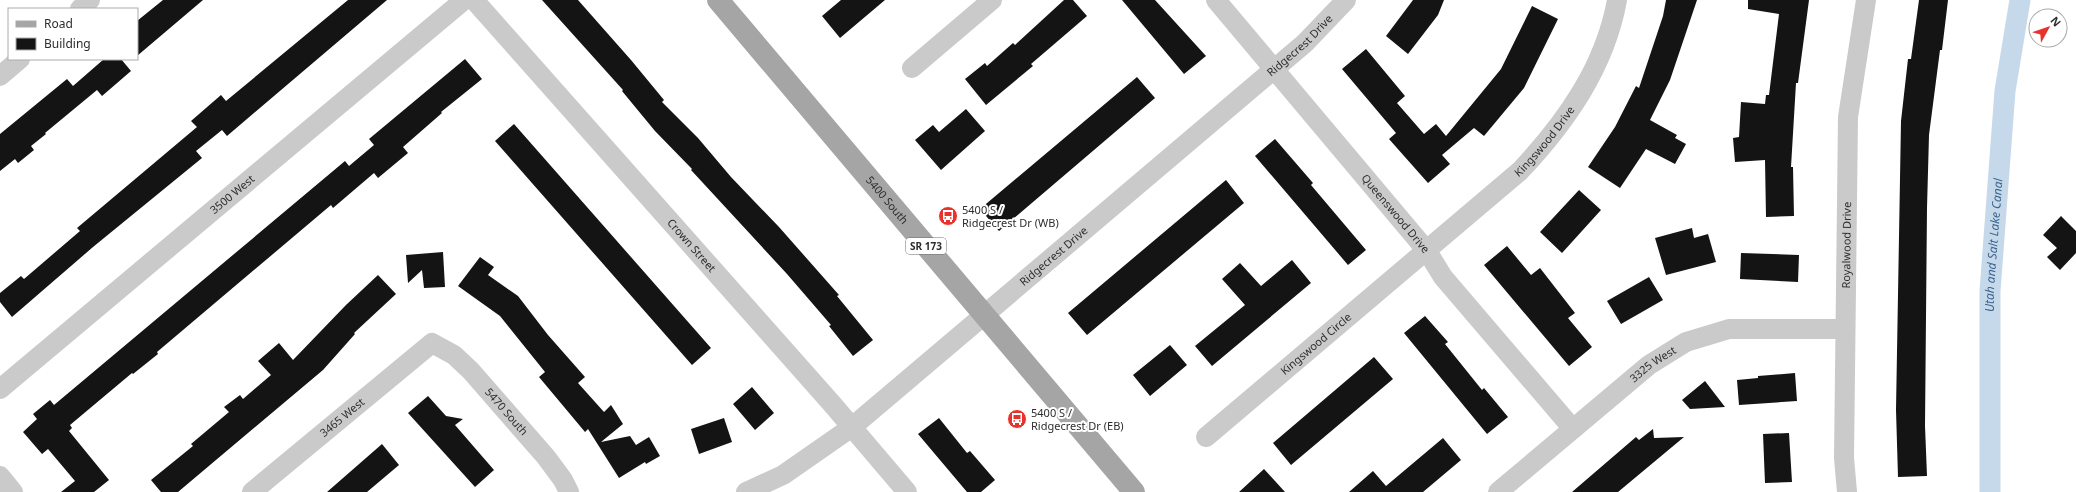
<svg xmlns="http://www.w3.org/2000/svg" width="2076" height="492" font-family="'Noto Sans',sans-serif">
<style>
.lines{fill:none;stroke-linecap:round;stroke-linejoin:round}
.canal{stroke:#c6d9eb;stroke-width:21}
.building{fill:#141414}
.street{stroke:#cacaca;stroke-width:20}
.primary{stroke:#a5a5a5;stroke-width:22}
.labels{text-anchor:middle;stroke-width:4;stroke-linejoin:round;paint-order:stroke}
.shield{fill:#fff;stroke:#6c6c6c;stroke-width:1}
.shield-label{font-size:10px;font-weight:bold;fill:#2d2d2d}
.street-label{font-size:11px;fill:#2d2d2d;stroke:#fff}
.poi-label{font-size:11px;fill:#2d2d2d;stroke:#fff;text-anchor:start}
.water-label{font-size:12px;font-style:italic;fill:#3b6590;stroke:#fff}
</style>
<rect width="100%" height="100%" fill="#fff"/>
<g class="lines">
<path class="canal" id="s1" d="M 1990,492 L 1990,291 L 2005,91 L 2020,0"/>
</g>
<path class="building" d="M 163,0 L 203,0 L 137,56 L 137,21 Z
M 348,0 L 387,0 L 227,136 L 222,130 L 196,151 L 202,158 L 93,247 L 12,317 L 0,302 L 0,293 L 21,276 L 24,279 L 80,231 L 77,228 L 197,127 L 191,121 L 221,95 L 226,101 Z
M 542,0 L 578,0 L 631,60 L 664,100 L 662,102 L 698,138 L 731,177 L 779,227 L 839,295 L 837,296 L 873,340 L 853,356 L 829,326 L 831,325 L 787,274 L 691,170 L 692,169 L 655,131 L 622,91 L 623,90 Z
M 841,0 L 885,0 L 840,38 L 822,16 Z
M 1064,0 L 1073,0 L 1087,16 L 1031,64 L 1033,66 L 986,105 L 965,79 L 985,63 L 987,66 L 1013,43 L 1015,45 Z
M 1122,0 L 1155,0 L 1206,56 L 1184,74 Z
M 1413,0 L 1444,0 L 1438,15 L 1408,54 L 1386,36 Z
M 1666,0 L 1697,0 L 1670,80 L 1650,120 L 1677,135 L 1675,138 L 1686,144 L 1675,164 L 1646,149 L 1620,188 L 1588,167 L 1615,127 L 1636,86 L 1639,88 L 1663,16 Z
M 1748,0 L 1809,0 L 1798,83 L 1796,83 L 1791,167 L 1793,167 L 1794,216 L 1766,217 L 1765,160 L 1735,162 L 1733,138 L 1739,137 L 1741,102 L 1765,104 L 1766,95 L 1769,95 L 1779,14 L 1748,9 Z
M 1919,0 L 1948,0 L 1942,50 L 1940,50 L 1929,135 L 1927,208 L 1925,426 L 1927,476 L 1898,477 L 1896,410 L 1901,121 L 1908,59 L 1911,59 Z
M 1532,6 L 1558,19 L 1524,88 L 1484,136 L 1474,128 L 1442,155 L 1450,164 L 1428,183 L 1389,139 L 1396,133 L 1342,69 L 1366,49 L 1405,96 L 1397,103 L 1424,134 L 1436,124 L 1446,136 L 1501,69 Z
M 104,59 L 121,59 L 131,71 L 102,96 L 97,90 L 45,133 L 46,134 L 31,146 L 34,150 L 18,163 L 15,159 L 0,171 L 0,134 L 67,79 L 73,86 Z
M 465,59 L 482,79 L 441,112 L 442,113 L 403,147 L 408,153 L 378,178 L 374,173 L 333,208 L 331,205 L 157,352 L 158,354 L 133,374 L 132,373 L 70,425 L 72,428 L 69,431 L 109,480 L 94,492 L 61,492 L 75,481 L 48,449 L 42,454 L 23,432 L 37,419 L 33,414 L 50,400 L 54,405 L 345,161 L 349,166 L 374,145 L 369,139 Z
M 1137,77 L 1155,98 L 999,231 L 980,209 Z
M 966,109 L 985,131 L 941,170 L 915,140 L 933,125 L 939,132 Z
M 514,124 L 711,348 L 692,365 L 495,141 Z
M 1275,139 L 1313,183 L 1311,185 L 1366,250 L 1348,265 L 1255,156 Z
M 1226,180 L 1244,203 L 1087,335 L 1068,313 Z
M 1579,190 L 1601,210 L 1562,253 L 1540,232 Z
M 2061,216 L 2076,231 L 2076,253 L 2060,270 L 2047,257 L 2057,248 L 2043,235 Z
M 1692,228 L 1694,238 L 1708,234 L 1716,262 L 1666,275 L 1655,238 Z
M 1507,246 L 1531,275 L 1540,268 L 1575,313 L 1568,318 L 1592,347 L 1569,366 L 1484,265 Z
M 443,252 L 445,287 L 424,288 L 422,270 L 408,283 L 406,255 Z
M 1741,253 L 1799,255 L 1798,282 L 1740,279 Z
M 480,257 L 494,267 L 488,275 L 518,296 L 548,335 L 585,377 L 578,383 L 604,412 L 611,405 L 623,424 L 601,442 L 630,436 L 636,445 L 649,437 L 660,456 L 646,464 L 645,462 L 619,478 L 588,429 L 585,432 L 539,377 L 545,372 L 500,316 L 458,286 Z
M 1292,260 L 1311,283 L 1212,366 L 1195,346 L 1245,305 L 1222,279 L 1240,263 L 1261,286 Z
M 378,275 L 396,294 L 354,333 L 355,334 L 323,370 L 178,492 L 161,492 L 151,480 L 193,446 L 191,444 L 229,412 L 224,407 L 240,395 L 243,399 L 271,375 L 258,361 L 279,343 L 293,360 L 346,305 Z
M 1649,277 L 1663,300 L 1621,324 L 1607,301 Z
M 1425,316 L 1448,342 L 1445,344 L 1482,390 L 1484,388 L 1508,417 L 1487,434 L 1404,333 Z
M 1170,345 L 1187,365 L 1150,396 L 1133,375 Z
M 1374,357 L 1393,379 L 1291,465 L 1273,443 Z
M 1795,373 L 1797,401 L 1739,405 L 1737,380 L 1758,378 L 1758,376 Z
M 1705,381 L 1725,407 L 1690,409 L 1682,400 Z
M 752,387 L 774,413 L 755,430 L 733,404 Z
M 428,396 L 446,416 L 463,419 L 455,425 L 494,470 L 475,487 L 408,413 Z
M 724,418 L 732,442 L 699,454 L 691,429 Z
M 939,418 L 967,453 L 970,451 L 995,480 L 981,492 L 967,492 L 918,434 Z
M 1653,429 L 1654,438 L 1684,437 L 1618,492 L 1572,492 L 1636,437 L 1639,440 Z
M 1789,433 L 1792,482 L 1765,483 L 1763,434 Z
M 1443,438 L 1461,460 L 1423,492 L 1349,492 L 1373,471 L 1386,486 Z
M 382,444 L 399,465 L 367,492 L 327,492 Z
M 1264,469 L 1285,492 L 1239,492 Z"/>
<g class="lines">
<g class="street">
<path id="s2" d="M 474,0 L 833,405 L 907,492"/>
<path id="s3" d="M 1216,0 L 1427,251 L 1443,277 L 1573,429"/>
<path d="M 80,9 L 90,0"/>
<path d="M 912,68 L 992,0"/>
<path d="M 0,76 L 20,59"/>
<path id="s4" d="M 0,389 L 464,0"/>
<path id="s5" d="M 1206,437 L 1520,171 C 1566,122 1605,67 1617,0"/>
<path d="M 0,476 L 13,492"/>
<path id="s6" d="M 252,492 L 432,343 L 454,355 L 471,371 L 546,457 L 563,480 L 569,492"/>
<path id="s7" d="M 746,492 L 783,475 L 852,427 L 1305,43 L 1346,0"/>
<path id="s8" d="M 1498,492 L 1649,365 L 1686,342 L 1729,329 L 1845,329"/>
<path id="s9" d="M 1847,492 L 1844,458 L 1848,117 L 1866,0"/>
</g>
<path class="primary" id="s10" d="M 718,0 L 1134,492"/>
</g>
<defs>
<symbol id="bus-disc" viewBox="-11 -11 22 22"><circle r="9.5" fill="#e6342d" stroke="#fff"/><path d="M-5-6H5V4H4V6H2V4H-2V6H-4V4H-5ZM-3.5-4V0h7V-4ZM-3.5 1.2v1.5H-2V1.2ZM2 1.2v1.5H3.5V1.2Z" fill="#fff"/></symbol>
</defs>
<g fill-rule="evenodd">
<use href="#bus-disc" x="937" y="205" width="22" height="22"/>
<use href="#bus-disc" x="1006" y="408" width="22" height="22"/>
</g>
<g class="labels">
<rect class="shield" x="906" y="238" width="40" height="16" rx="3"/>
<g class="shield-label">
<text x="926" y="250">SR 173</text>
</g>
<g class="street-label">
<text dy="4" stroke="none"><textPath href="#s7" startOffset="713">Ridgecrest Drive</textPath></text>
<text dy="4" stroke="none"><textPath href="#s5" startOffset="450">Kingswood Drive</textPath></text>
<text dy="4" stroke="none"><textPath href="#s4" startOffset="303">3500 West</textPath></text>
<text dy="4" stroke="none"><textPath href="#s10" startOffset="262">5400 South</textPath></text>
<text dy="4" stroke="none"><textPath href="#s3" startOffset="279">Queenswood Drive</textPath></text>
<text dy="4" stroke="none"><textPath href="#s2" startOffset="328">Crown Street</textPath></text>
<text dy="4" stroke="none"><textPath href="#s9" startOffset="247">Royalwood Drive</textPath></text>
<text dy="4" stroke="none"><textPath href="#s7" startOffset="389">Ridgecrest Drive</textPath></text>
<text dy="4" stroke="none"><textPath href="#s5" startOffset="144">Kingswood Circle</textPath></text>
<text dy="4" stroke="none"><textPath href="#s8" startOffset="201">3325 West</textPath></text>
<text dy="4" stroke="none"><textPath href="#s6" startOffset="336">5470 South</textPath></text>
<text dy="4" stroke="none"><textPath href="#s6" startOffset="117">3465 West</textPath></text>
</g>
<g class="poi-label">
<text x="962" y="214">5400 S /<tspan x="962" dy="13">Ridgecrest Dr (WB)</tspan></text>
<text x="1031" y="417">5400 S /<tspan x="1031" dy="13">Ridgecrest Dr (EB)</tspan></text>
</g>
<g class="water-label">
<text dy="4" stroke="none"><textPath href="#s1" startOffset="247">Utah and Salt Lake Canal</textPath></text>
</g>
</g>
<rect x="8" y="8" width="130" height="52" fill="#ffffff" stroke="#ababab"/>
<rect x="16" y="21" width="20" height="6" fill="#a5a5a5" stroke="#ababab"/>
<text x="44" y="28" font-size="12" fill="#2d2d2d">Road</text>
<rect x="16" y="38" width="20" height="12" fill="#141414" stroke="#ababab"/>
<text x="44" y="48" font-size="12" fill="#2d2d2d">Building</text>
<g transform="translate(2048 28) rotate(50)"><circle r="19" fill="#ffffff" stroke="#ababab"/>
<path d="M0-3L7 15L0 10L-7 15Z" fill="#e6342d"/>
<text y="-6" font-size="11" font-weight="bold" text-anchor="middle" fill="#2d2d2d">N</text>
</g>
</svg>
